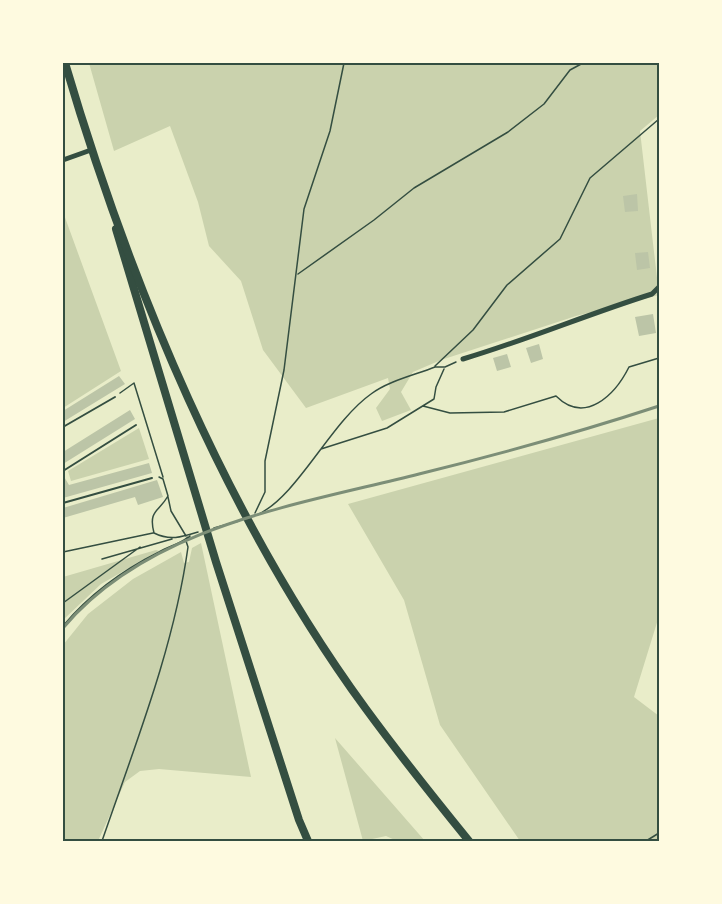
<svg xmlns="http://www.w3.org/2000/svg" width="722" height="904" font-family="'Libre Baskerville',serif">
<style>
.green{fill:#cad2ad}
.building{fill:#bcc5a7}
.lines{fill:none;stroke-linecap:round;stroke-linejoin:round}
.path{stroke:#344e41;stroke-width:1.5}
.service{stroke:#344e41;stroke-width:2}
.minor{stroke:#344e41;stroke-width:5}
.primary{stroke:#344e41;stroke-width:8}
.trunk{stroke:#344e41;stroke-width:8}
.rail{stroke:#7c8e77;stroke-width:3}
.neatline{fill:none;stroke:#344e41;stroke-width:2}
</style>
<rect width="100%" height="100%" fill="#e9edc9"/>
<path class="green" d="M 89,63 L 659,63 L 659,115 L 640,131 L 659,295 L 576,316 L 441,360 L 413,372 L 401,392 L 411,410 L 382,421 L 376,408 L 390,389 L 388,378 L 306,408 L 263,350 L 241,281 L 209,246 L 198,202 L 170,126 L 114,151 Z
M 63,212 L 121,371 L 63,408 Z
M 659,418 L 659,616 L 634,697 L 659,716 L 659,841 L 520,841 L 440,725 L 404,600 L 348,504 Z
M 139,428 L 149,459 L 71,481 L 68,471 Z
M 201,543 L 251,777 L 159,769 L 140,771 L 125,782 L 98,841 L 63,841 L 63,645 L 88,614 L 133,579 L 181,552 L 184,563 L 189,562 L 192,548 Z
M 156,550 L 159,551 L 101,584 L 63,620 L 63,577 Z
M 335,738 L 425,841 L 397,841 L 386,836 L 363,841 Z"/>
<path class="building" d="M 637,194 L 638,211 L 625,212 L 623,196 Z
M 648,252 L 650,268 L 637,270 L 635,253 Z
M 653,314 L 656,333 L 639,336 L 635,317 Z
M 539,344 L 543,359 L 531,363 L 526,348 Z
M 507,354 L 511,367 L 497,371 L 493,358 Z
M 119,376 L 125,384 L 63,422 L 63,411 Z
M 130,410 L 135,419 L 63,464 L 63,452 Z
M 149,463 L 152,473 L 63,498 L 63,475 L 69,485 Z
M 157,480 L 163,497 L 138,505 L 135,497 L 63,518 L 63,508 Z"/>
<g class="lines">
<path class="path" d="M 298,274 L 374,220 L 414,188 L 508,132 L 544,104 L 570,70 L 583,63
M 435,366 L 473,330 L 507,285 L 560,239 L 590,178 L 659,119
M 120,393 L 134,383 L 163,477
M 423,406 L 450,413 L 504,412 L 556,396 C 585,425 615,395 629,367 L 659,358
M 321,449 L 387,428 L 434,399 L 436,387 L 444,369
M 159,477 L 163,479 L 168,496 C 159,512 148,510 154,533 C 170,541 182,537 198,532
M 168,497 L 171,511 L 186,536
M 255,513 L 265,492 L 265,461 L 284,370 L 304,209 L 330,131 L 344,63
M 257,515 C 298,496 330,423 371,394 C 388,381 415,375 435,367 L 445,367 L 456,362
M 214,528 L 239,521
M 63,552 L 153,533
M 102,559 L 172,539
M 63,603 L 140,547
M 63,626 C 89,595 123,570 159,552 C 169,546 180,544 188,537
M 102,841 C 135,745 174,648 188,547 L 186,541 L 190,536
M 646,841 L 659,833"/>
<path class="service" d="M 63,427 L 115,397
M 63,471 L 136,425
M 63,503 L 152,478"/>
<path class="minor" d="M 63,160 L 91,150
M 463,359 C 527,340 588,314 652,294 L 659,287"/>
<path class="primary" d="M 116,229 L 216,562 L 299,820 L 308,841"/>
<path class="trunk" d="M 65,63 C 131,287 228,520 366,709 C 399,754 434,798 469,841"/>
<path class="rail" d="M 63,628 C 149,526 297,505 419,474 C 500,454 580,432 659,406"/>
</g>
<rect width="722" height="904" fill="none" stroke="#fefae0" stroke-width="129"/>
<rect x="64" y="64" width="594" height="776" class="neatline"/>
</svg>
